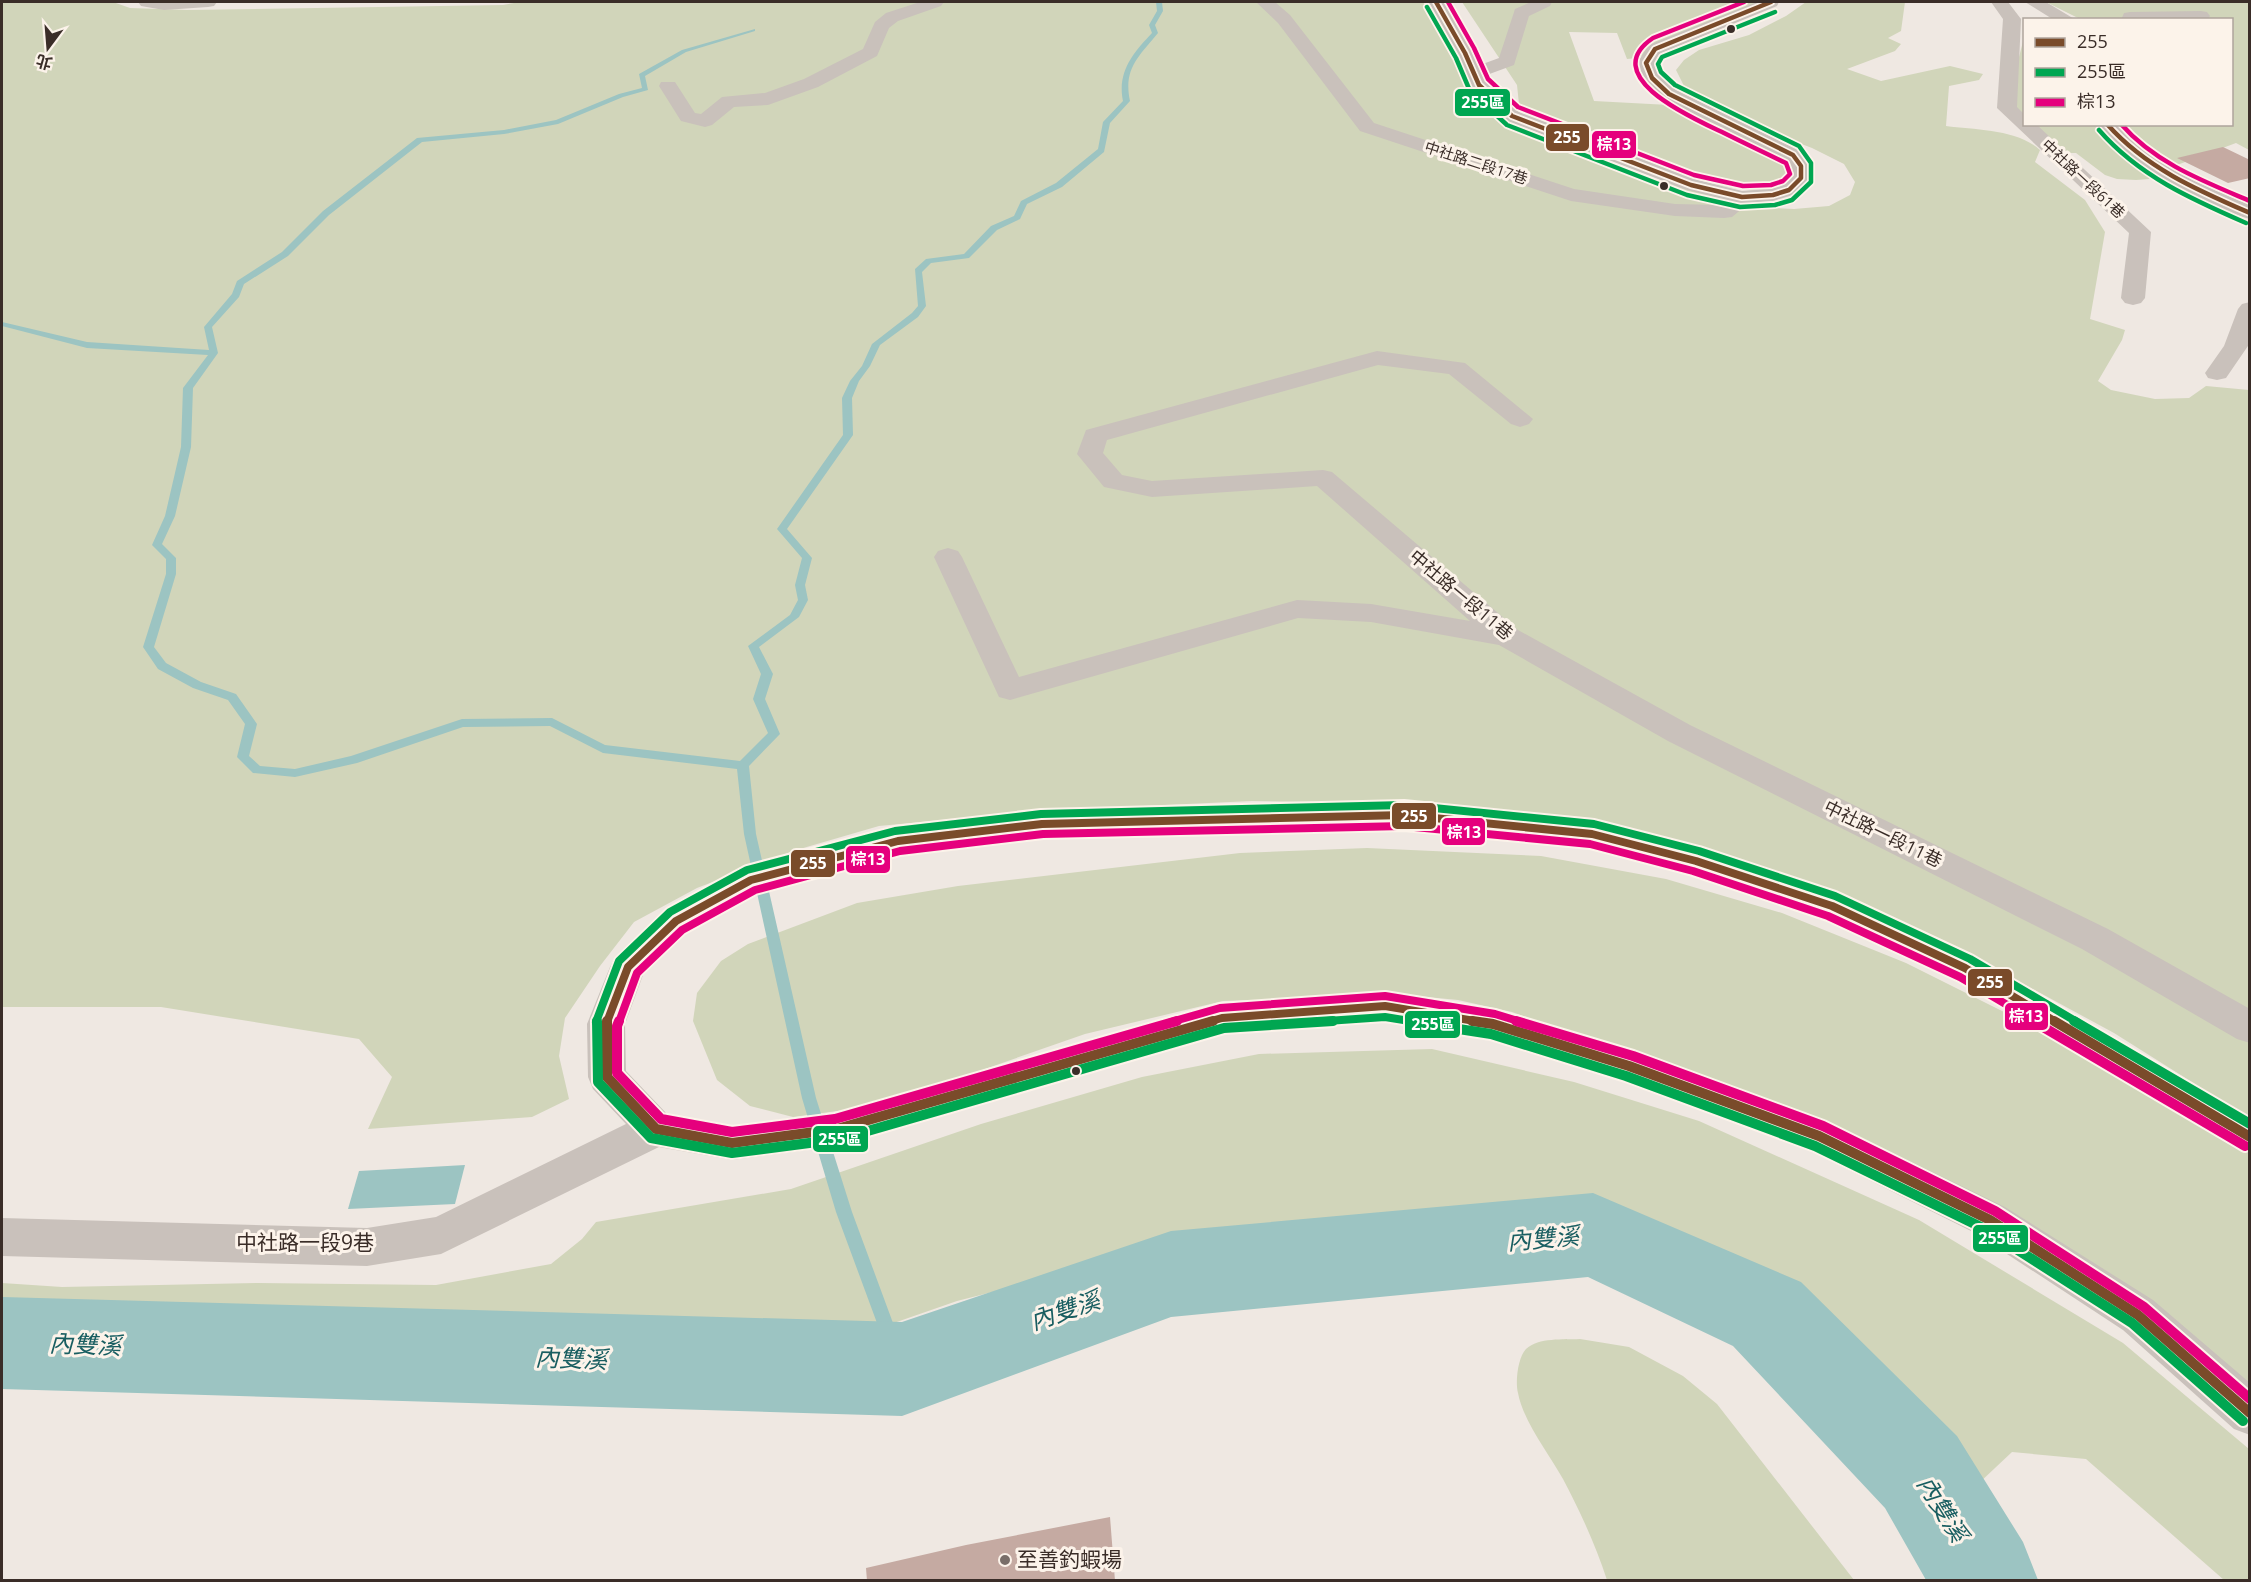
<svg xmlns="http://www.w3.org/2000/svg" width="2251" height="1582" font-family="'Open Sans','Noto Sans TC',sans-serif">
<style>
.green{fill:#d1d5ba}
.water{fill:#9cc4c2}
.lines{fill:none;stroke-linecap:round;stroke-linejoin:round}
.stream{fill:#9cc4c2;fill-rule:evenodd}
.river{fill:#9cc4c2;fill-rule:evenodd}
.building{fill:#c5aaa2}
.minor{fill:#c9c1bb;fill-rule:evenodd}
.bus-1-far2-casing{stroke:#fcf3ea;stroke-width:8}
.bus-1-far1-casing{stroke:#fcf3ea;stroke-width:12}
.bus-1-casing{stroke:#fcf3ea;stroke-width:14}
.bus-2-far2-casing{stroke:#fcf3ea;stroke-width:8}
.bus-2-far1-casing{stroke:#fcf3ea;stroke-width:12}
.bus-2-casing{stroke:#fcf3ea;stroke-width:14}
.bus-3-far2-casing{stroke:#fcf3ea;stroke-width:8}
.bus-3-far1-casing{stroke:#fcf3ea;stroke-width:12}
.bus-3-casing{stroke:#fcf3ea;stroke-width:14}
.bus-1-far2{stroke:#7a4b2a;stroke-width:4.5}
.bus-1-far1{stroke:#7a4b2a;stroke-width:8}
.bus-1{stroke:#7a4b2a;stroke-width:10}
.bus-2-far2{stroke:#00a651;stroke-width:4.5}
.bus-2-far1{stroke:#00a651;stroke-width:8}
.bus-2{stroke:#00a651;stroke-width:10}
.bus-3-far2{stroke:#e5007d;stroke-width:4.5}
.bus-3-far1{stroke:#e5007d;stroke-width:8}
.bus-3{stroke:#e5007d;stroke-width:10}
.bus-dot{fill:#3a2d28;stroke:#fcf3ea;stroke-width:2}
.poi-dot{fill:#796e69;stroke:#fcf3ea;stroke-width:2}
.labels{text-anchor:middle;stroke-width:6;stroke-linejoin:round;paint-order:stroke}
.far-street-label{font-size:15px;fill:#3a2d28;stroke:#fcf3ea}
.street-label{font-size:18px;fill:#3a2d28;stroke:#fcf3ea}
.near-street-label{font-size:21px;fill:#3a2d28;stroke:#fcf3ea}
.near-poi-label{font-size:21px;fill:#3a2d28;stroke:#fcf3ea;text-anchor:start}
.near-water-label{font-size:24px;font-style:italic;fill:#195e61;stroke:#fcf3ea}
.line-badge{stroke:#fcf3ea;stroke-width:2}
.badge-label{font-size:16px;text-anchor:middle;font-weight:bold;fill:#fff}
</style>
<rect width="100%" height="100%" fill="#efe8e2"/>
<path class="green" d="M 2,2 L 113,2 L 130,8 L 187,10 L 503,5 L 520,2 L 1423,2 L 1461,67 L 1475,97 L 1492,111 L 1556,143 L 1649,178 L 1757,207 L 1794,209 L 1829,206 L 1850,195 L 1855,182 L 1844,164 L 1812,148 L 1755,126 L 1712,103 L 1684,86 L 1676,70 L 1684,60 L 1699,50 L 1749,35 L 1786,16 L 1806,2 L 1905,2 L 1901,31 L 1888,38 L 1901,44 L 1895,51 L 1847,69 L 1881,81 L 1950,66 L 1983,74 L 1979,80 L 1949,86 L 1946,126 C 1976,130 2017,129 2040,150 L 2035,162 L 2085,200 L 2105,232 L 2090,319 L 2125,330 L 2122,340 L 2098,381 L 2111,390 L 2155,399 L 2189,398 L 2206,386 L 2249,390 L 2249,1118 L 2114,1033 L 1959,949 L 1845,896 L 1705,850 L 1593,822 L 1448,804 L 1252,801 L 1035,811 L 879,826 L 793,851 L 697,888 L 634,922 L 600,966 L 565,1018 L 559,1056 L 569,1099 L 532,1117 L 368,1129 L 392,1077 L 359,1039 L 161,1007 L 2,1007 Z
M 1462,2 L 1761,2 L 1637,58 L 1627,59 L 1617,33 L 1569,32 L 1594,101 L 1669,105 L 1698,114 L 1778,149 L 1793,163 L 1794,174 C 1789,182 1783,189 1773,190 C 1726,197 1659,162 1616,145 C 1582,132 1549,123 1519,104 L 1517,85 Z
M 2046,2 L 2249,2 L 2249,150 L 2236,143 L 2177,165 L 2127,131 L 2122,125 L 2232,124 L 2232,20 L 2080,19 Z
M 2024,37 L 2024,120 C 2003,100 2019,61 2024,37 Z
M 2029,125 L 2097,125 C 2112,145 2141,153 2151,176 L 2149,179 L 2136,180 L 2117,179 L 2105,175 L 2076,153 L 2060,153 Z
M 1367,848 L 1541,856 L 1666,879 L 1782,913 L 1906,963 L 2046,1033 L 2249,1149 L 2249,1392 L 2156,1308 L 1675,1069 L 1512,1012 L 1458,1000 L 1406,995 L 1223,1001 L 1085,1034 L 916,1093 L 845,1110 L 793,1117 L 750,1106 L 717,1080 L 693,1021 L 697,993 L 721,961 L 748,944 L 857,903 L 958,886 L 1240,853 Z
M 1432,1049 L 1574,1082 L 1699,1121 L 1919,1220 L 2123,1343 L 2249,1449 L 2249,1580 L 2224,1580 L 2086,1459 L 2012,1452 L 1978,1484 L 1911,1440 L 1844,1364 L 1770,1307 L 1698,1259 L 1624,1224 L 1528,1216 L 1326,1240 L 1133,1256 L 957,1301 L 868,1332 L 776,1351 L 2,1333 L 2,1283 L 62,1287 L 258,1283 L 436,1285 L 551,1264 L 582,1239 L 596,1222 L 791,1189 L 981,1124 L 1142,1077 L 1259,1054 Z
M 1580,1339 L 1629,1347 L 1683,1376 L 1717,1404 L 1854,1580 L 1607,1580 C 1596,1546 1580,1511 1563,1479 C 1549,1454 1523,1421 1518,1393 C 1515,1382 1518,1357 1526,1349 C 1539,1337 1563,1340 1580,1339 Z"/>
<path class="water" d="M 465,1165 L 455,1204 L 348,1209 L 359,1171 Z"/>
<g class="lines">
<path class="stream" d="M 1156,2 L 1162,2 L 1163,11 L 1155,25 L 1158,33 C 1139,56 1123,69 1130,101 L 1110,123 L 1104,152 L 1062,187 L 1027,204 L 1020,219 L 997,230 L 969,258 L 931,263 L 922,272 L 926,306 L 918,317 L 880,345 L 870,366 L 859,381 L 852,398 L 853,435 L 787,529 L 812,558 L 805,585 L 808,600 L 799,617 L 759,647 L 773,674 L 765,699 L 780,734 L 749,766 L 756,834 L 816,1098 L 852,1212 L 910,1369 L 908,1375 L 902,1377 L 896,1375 L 894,1369 L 836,1212 L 802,1098 L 744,834 L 737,769 L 603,753 L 550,726 L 463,727 L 357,763 L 295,777 L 253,773 L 237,757 L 245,724 L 228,700 L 193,688 L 158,669 L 143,647 L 166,574 L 166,559 L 152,545 L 165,516 L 181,447 L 183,388 L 208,355 L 87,348 L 2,326 L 2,322 L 87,342 L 209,350 L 204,327 L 232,294 L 237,281 L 282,252 L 323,211 L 417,138 L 504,130 L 556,120 L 619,94 L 642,88 L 639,74 L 682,50 L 755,29 L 755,31 L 686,52 L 645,76 L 648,90 L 623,97 L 558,124 L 504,134 L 422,142 L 329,215 L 288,256 L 244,284 L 239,297 L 212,327 L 218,353 L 193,388 L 191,447 L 175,516 L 162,544 L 176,558 L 176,574 L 154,647 L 166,663 L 201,682 L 236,694 L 257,724 L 249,756 L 260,766 L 295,769 L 351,756 L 462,719 L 552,718 L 605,745 L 740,761 L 768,733 L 753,699 L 761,674 L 748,646 L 790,615 L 798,600 L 795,585 L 802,558 L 777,529 L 843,435 L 842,398 L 850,381 L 862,366 L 872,344 L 912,313 L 918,306 L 915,269 L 926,259 L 964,254 L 991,226 L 1014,216 L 1021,201 L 1056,183 L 1098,149 L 1103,122 L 1123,101 C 1117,72 1133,53 1152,33 L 1149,25 L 1157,11 Z"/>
<path class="river" d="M 1593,1193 L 1801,1282 L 1957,1436 L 2023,1542 L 2038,1580 L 1926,1580 L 1885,1508 L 1733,1346 L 1588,1277 L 1171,1317 L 902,1416 L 2,1389 L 2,1297 L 902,1322 L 1171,1231 Z"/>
</g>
<path class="building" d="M 2223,147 L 2250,160 L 2250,178 L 2228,183 L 2177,158 Z
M 1110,1517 L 1115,1581 L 867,1581 L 866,1568 L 966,1545 Z"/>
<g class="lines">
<path class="minor" d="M 138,2 L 217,2 L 214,6 L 208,7 L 164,10 L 141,6 Z
M 920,2 L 944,2 L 941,6 L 898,21 L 889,28 L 877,56 L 818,87 L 768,105 L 734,107 L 712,125 L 705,127 L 681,121 L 659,86 L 661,82 L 675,82 L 695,113 L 701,114 L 722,97 L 765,93 L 804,79 L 863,49 L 875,22 L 886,13 Z
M 1256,2 L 1275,2 L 1290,15 L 1374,123 L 1574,189 L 1675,204 L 1719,205 L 1727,200 L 1684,189 L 1505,120 L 1470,85 L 1456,53 L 1427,2 L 1444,2 L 1480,65 L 1499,58 L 1515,9 L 1531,2 L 1552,2 L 1550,6 L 1529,16 L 1514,65 L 1484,76 L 1487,83 L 1519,112 L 1698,180 L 1742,191 L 1771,189 L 1782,186 L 1791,177 L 1791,166 L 1786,159 L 1662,98 L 1645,82 L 1637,63 L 1649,45 L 1757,2 L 1779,2 L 1777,6 L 1662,53 L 1655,63 L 1660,76 L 1676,90 L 1800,151 L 1811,166 L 1811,178 L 1796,194 L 1773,201 L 1749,203 L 1732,217 L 1724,218 L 1675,216 L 1571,201 L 1360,131 L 1278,23 Z
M 1991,2 L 2008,2 L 2021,19 L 2017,107 L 2024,114 L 2024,124 L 2036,124 L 2151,232 L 2145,298 L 2141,303 L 2133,305 L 2125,303 L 2121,298 L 2129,233 L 1997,108 L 2003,19 Z
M 2025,2 L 2046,2 L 2076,20 L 2054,20 Z
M 2201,11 L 2207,12 L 2210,16 L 2207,20 L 2121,20 L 2124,13 L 2130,12 Z
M 2098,124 L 2118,124 C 2148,165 2204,185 2250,205 L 2250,219 C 2233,215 2217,207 2202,199 C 2163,181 2123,161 2098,124 Z
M 2250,302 L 2250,343 L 2226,378 L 2217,380 L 2208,378 L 2205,373 L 2224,346 L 2238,309 L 2242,304 Z
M 1377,351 L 1465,363 L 1533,419 L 1529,424 L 1520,427 L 1511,424 L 1449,374 L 1378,365 L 1107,440 L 1103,453 L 1122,475 L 1152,481 L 1323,470 L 1332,472 L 1518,630 L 1690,725 L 2108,929 L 2250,1009 L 2250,1043 L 2237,1039 L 2082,949 L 1668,741 L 1499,645 L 1371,622 L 1298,618 L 1010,700 L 999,697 L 934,557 L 938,551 L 948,548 L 958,551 L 962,557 L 1019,677 L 1297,600 L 1371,604 L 1470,621 L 1317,486 L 1152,497 L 1104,487 L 1077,454 L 1086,430 Z
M 1404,803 L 1592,822 L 1696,848 L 1844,896 L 1978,958 L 2250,1116 L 2250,1154 L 2236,1149 L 1952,978 L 1820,916 L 1692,873 L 1592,846 L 1404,827 L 1042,836 L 898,854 L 761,890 L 689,931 L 643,975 L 625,1024 L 626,1071 L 667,1114 L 732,1126 L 837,1112 L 1222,1003 L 1385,991 L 1493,1009 L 1629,1050 L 1833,1124 L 2005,1207 L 2153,1300 L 2250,1383 L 2250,1435 L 2234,1429 L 2123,1330 L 1975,1233 L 1805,1148 L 1623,1080 L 1493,1039 L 1385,1021 L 1222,1033 L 837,1146 L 732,1160 L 659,1147 L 441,1254 L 367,1266 L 2,1256 L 2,1218 L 367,1228 L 436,1217 L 626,1124 L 593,1089 L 588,1077 L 587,1024 L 610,967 L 615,957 L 663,911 L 739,871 L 898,828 L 1042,812 Z"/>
<defs>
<path id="bus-1-far2" d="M 1436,2 L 1465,53 L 1479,85 L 1512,116 L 1691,185 L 1742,197 L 1773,195 L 1789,190 L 1801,178 L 1801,166 L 1793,155 L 1669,94 L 1652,78 L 1646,63 L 1655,49 L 1771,2
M 2107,124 C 2146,168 2197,190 2250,213"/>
<path id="bus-1-far1" d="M 607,1022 L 628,967 L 676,921 L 751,880 L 898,841 L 1042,824 L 1404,815 L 1592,834 L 1696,861 L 1832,906 L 1965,968 L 2056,1022
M 1208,1022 L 1222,1018 L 1385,1006 L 1481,1022"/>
<path id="bus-1" d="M 607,1021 L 607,1077 L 656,1129 L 732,1143 L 837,1129 L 1213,1021
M 1472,1021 L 1493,1024 L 1629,1066 L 1819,1136 L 1990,1220 L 2138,1315 L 2250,1413
M 2054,1021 L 2250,1137"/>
<path id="bus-2-far2" d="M 1427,7 L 1456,58 L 1470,91 L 1507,125 L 1687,195 L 1740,207 L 1775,205 L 1792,200 L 1811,182 L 1811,163 L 1799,146 L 1675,85 L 1661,72 L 1658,64 L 1662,57 L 1775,12
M 2099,130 C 2139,176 2191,199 2246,223"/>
<path id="bus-2-far1" d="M 596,1022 L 619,961 L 670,912 L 747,870 L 895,831 L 1041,814 L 1404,805 L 1594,824 L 1699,851 L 1835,896 L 1970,959 L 2077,1022
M 1312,1022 L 1385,1017 L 1416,1022"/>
<path id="bus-2" d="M 597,1021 L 598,1082 L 651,1138 L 732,1153 L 840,1139 L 1224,1028 L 1333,1021
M 1407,1021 L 1491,1034 L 1626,1076 L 1815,1146 L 1985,1229 L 2132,1323 L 2243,1421
M 2074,1021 L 2250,1124"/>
<path id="bus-3-far2" d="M 1448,2 L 1474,48 L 1488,79 L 1518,107 L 1694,175 L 1743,186 L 1771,185 L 1783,181 L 1790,174 L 1786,163 C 1765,153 1744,143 1724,133 C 1697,120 1595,77 1653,38 L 1744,2
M 2121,124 C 2155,163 2203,181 2250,201"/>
<path id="bus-3-far1" d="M 619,1022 L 637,973 L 682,930 L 755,890 L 900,851 L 1043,834 L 1404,826 L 1590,844 L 1693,871 L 1828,916 L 1960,977 L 2036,1022
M 1171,1022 L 1220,1008 L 1385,996 L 1495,1014 L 1521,1022"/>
<path id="bus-3" d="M 619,1021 L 617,1026 L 617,1073 L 661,1119 L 732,1132 L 835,1119 L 1177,1021
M 1516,1021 L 1633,1056 L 1823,1126 L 1995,1211 L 2144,1307 L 2250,1399
M 2033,1021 L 2245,1146"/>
</defs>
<use href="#bus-1-far2" class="bus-1-far2-casing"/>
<use href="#bus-1-far1" class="bus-1-far1-casing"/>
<use href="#bus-1" class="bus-1-casing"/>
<use href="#bus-2-far2" class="bus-2-far2-casing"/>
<use href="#bus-2-far1" class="bus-2-far1-casing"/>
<use href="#bus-2" class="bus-2-casing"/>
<use href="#bus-3-far2" class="bus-3-far2-casing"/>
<use href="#bus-3-far1" class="bus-3-far1-casing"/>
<use href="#bus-3" class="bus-3-casing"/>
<use href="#bus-1-far2" class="bus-1-far2"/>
<use href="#bus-1-far1" class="bus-1-far1"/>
<use href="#bus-1" class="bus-1"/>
<use href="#bus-2-far2" class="bus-2-far2"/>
<use href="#bus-2-far1" class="bus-2-far1"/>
<use href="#bus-2" class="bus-2"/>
<use href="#bus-3-far2" class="bus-3-far2"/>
<use href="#bus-3-far1" class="bus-3-far1"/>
<use href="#bus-3" class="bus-3"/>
</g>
<g class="bus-dot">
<circle cx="1731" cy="29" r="5"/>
<circle cx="1664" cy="186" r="5"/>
<circle cx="1076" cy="1071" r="5"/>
</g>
<circle class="poi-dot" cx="1005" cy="1560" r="6"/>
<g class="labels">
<g class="far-street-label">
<text transform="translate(1476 163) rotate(18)" y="5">中社路二段17巷</text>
<text transform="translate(2083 179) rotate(43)" y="5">中社路一段61巷</text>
</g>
<g class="street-label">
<text transform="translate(1461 595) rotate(40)" y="6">中社路一段11巷</text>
<text transform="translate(1883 834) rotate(26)" y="6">中社路一段11巷</text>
</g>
<g class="near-street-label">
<text x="305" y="1250">中社路一段9巷</text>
</g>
<g class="near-poi-label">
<text x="1017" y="1567">至善釣蝦場</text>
</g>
<g class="near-water-label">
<text transform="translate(1543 1239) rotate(-5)" y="8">內雙溪</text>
<text transform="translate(1065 1311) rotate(-19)" y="8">內雙溪</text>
<text transform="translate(85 1345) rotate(2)" y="8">內雙溪</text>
<text transform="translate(571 1359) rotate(2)" y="8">內雙溪</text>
<text transform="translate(1942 1509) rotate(58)" y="8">內雙溪</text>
</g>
</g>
<g class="line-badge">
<rect x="1454" y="88" width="57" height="29" rx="6" fill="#00a651"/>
<rect x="1545" y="123" width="45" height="29" rx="6" fill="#7a4b2a"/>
<rect x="1591" y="130" width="46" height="29" rx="6" fill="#e5007d"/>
<rect x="1391" y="802" width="46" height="28" rx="6" fill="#7a4b2a"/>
<rect x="1441" y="817" width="45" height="29" rx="6" fill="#e5007d"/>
<rect x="845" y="845" width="46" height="29" rx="6" fill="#e5007d"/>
<rect x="790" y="849" width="46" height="29" rx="6" fill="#7a4b2a"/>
<rect x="1967" y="968" width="46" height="29" rx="6" fill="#7a4b2a"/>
<rect x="2004" y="1002" width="45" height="29" rx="6" fill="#e5007d"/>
<rect x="1404" y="1010" width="57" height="29" rx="6" fill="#00a651"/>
<rect x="812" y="1125" width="57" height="28" rx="6" fill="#00a651"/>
<rect x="1972" y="1224" width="57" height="29" rx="6" fill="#00a651"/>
</g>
<g class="badge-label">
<text x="1483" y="108">255區</text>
<text x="1567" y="143">255</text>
<text x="1614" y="150">棕13</text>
<text x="1414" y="822">255</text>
<text x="1464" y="838">棕13</text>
<text x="868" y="865">棕13</text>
<text x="813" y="869">255</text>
<text x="1990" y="988">255</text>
<text x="2026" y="1022">棕13</text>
<text x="1433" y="1030">255區</text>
<text x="840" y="1145">255區</text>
<text x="2000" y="1244">255區</text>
</g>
<rect width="2251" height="1582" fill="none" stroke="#3a2d28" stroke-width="6"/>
<rect x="2023" y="18" width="210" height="108" fill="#fcf3ea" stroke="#aea49c" stroke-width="1.5"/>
<rect x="2035" y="38" width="30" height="9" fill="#7a4b2a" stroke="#aea49c" stroke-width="1.5"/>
<text x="2077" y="48" font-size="18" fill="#3a2d28">255</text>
<rect x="2035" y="68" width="30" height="9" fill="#00a651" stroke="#aea49c" stroke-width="1.5"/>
<text x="2077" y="78" font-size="18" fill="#3a2d28">255區</text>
<rect x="2035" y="98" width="30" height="9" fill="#e5007d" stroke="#aea49c" stroke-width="1.5"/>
<text x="2077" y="108" font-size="18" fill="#3a2d28">棕13</text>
<g transform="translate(48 48) rotate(196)" stroke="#fcf3ea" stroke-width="4.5" paint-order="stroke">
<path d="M0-4.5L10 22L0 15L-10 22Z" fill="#3a2d28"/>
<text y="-9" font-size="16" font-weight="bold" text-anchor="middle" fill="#3a2d28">北</text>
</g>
</svg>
